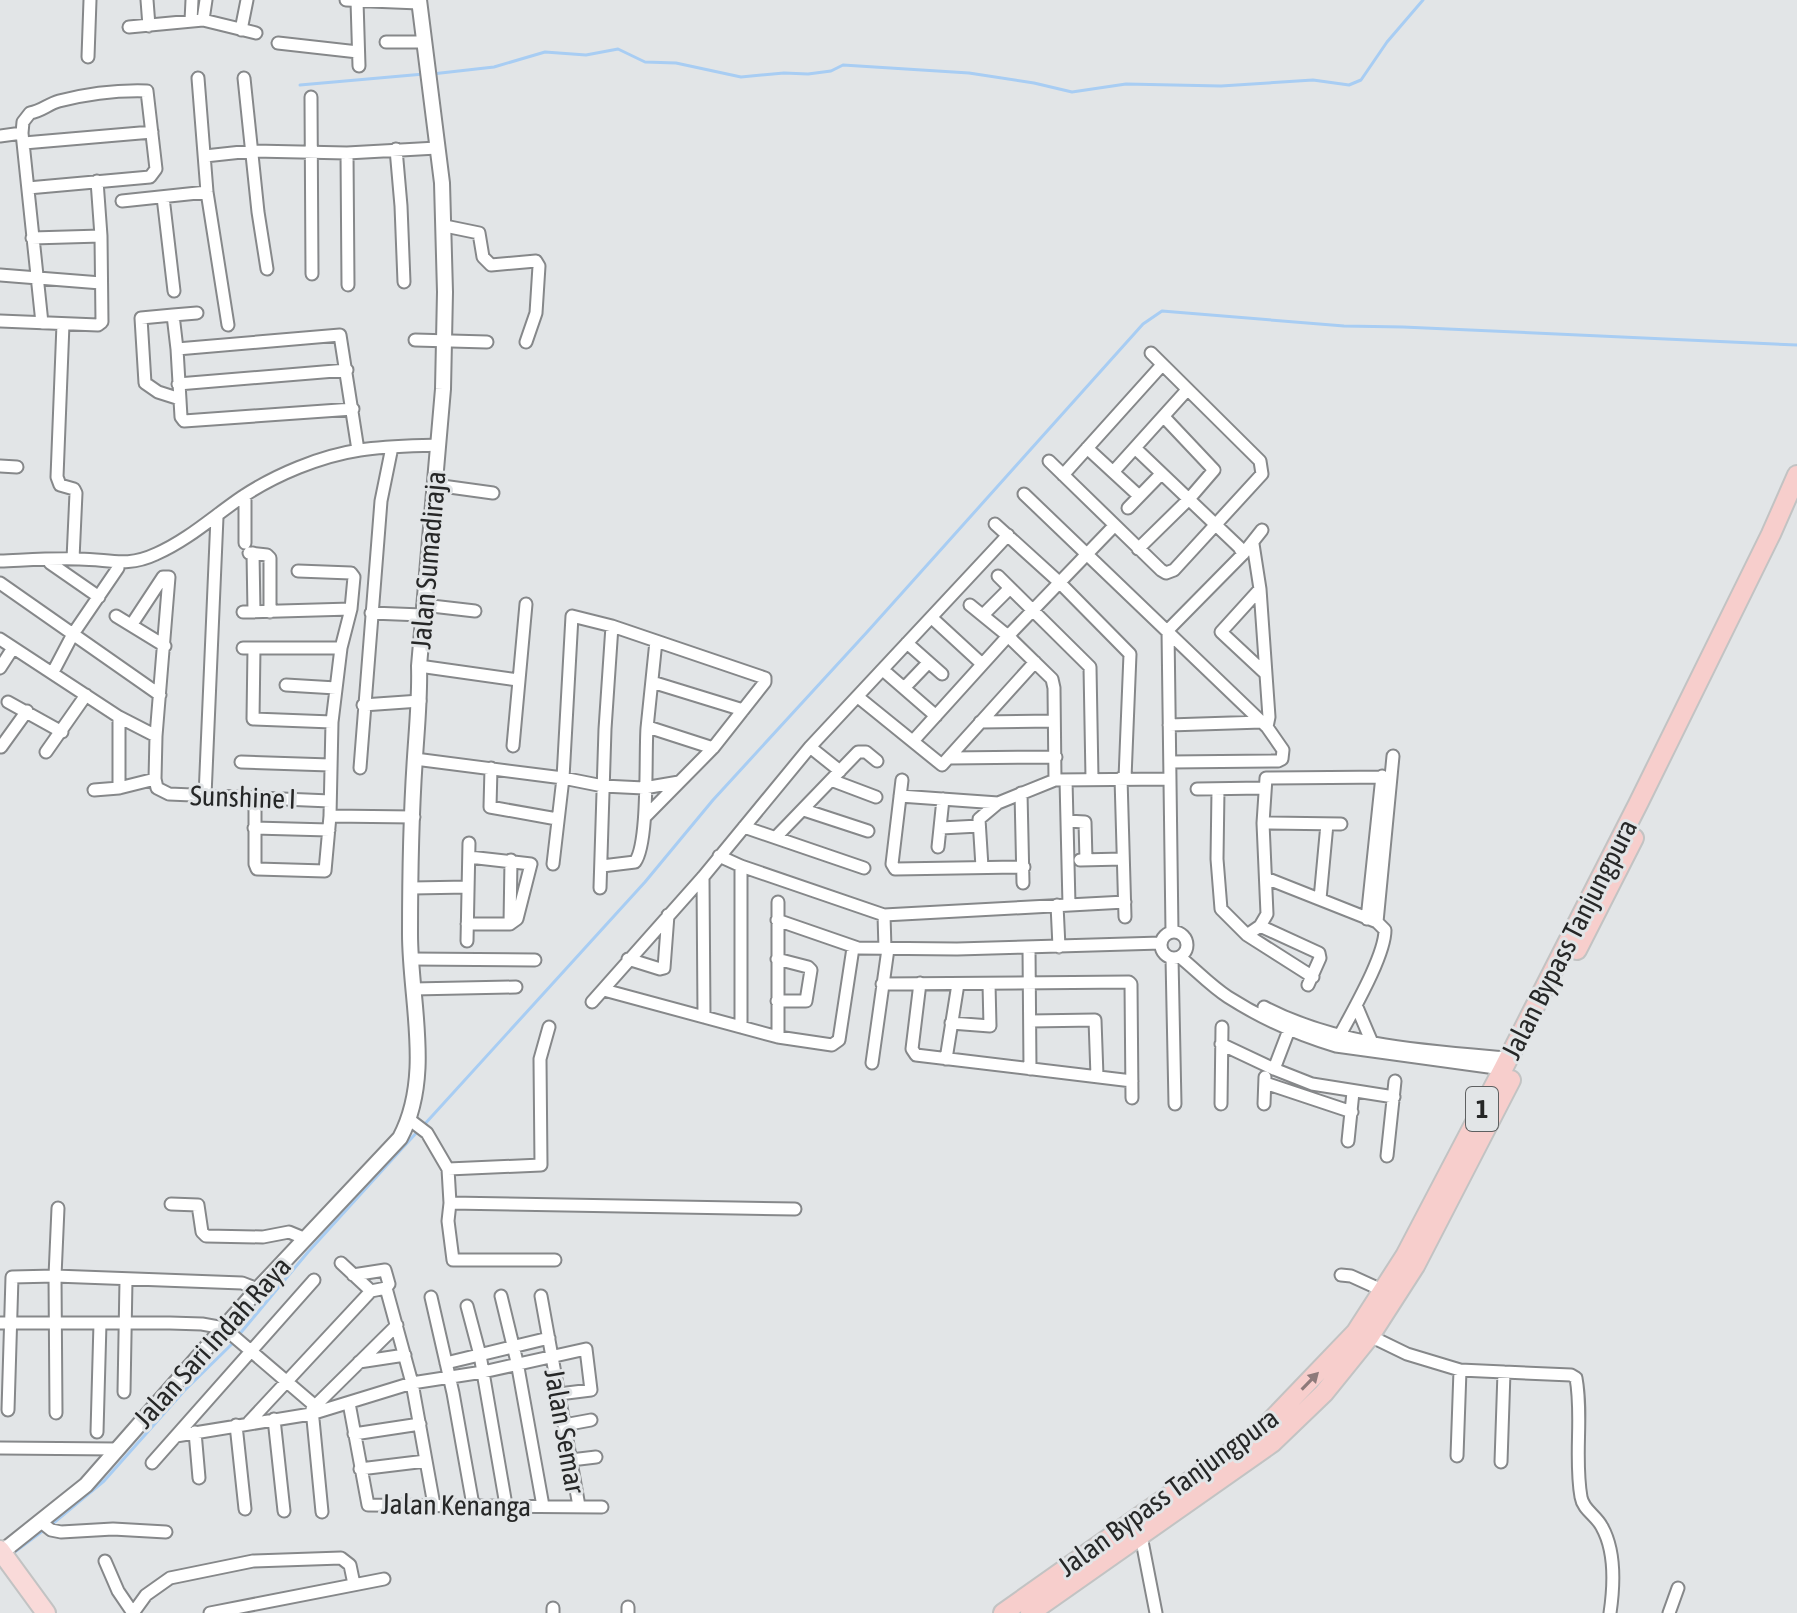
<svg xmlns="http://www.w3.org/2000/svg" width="1797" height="1613" font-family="'Asap Condensed',sans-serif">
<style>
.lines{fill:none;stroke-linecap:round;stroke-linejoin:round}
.stream{stroke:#a8cdf3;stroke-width:3}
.minor-casing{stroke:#86888a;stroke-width:15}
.tertiary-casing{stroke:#86888a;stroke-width:18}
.primary-casing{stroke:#c2c3c3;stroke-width:22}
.trunk-casing{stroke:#c2c3c3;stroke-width:22}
.minor{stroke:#fff;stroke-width:11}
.tertiary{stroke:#fff;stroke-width:14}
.primary{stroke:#f9dad9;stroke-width:18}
.trunk{stroke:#f7cecc;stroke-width:18}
.oneway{fill:#8e7a7a}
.labels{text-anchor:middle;stroke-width:6;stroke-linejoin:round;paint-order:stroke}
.shield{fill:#e2e5e7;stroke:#5e6061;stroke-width:2}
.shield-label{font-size:26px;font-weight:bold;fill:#262727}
.street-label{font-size:28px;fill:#262727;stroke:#e2e5e7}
</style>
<rect width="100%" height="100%" fill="#e2e5e7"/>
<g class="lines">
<path class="stream" d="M 432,74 L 494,67 L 545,52 L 586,55 L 618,49 L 645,62 L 676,63 L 741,77 L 784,73 L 808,74 L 831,71 L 843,65 L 969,73 L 1034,83 L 1072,92 L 1126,84 L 1221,86 L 1313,80 L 1349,85 L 1361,80 L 1387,42 L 1423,0
M 300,85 L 424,74
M 423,1126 L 645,882 L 713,800 L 868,631 L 1143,324 L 1162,311 L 1344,326 L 1403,327 L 1797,345
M 238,1336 L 308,1252 L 418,1131
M 50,1526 L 104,1481 L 184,1391 L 234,1342
M 12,1554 L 44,1530"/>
<defs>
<path id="minor" d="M 147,0 L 149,26
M 346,0 L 419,3
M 357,1 L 359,66
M 203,20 L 206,0
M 191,21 L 192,0
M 129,27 L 203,20 L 256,33
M 241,30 L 247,0
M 386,42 L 423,42
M 278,43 L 358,52
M 88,57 L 90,0
M 198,78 L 207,192 L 228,325
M 244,78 L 258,212 L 267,269
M 311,97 L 312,274
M 0,136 L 22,133
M 24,143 L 152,132
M 396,149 L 401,206 L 404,282
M 347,153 L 348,285
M 205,156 L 251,151 L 347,153 L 437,148
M 28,188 L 150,177 L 156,169 L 147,91 C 118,90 87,94 59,101 C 48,104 42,111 30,113 L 23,122 L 22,133 L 42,323
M 163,197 L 174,291
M 122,201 L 207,192
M 445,226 L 479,233 L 483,257 L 491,265 L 536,261 L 539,266 L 536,313 L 526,342
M 32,238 L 101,236
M 0,275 L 101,283
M 173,315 L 197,313
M 0,321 L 98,325 L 102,322 L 101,236 L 97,181
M 63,324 L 57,477 L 60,485 L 74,489 L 76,493 L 73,559
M 415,340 L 487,342
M 177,349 L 173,315 L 141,318 L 145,383 L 158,392 L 180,399
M 178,384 L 347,370
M 353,409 L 184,421 L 181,417 L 177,349 L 340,335 L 358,450
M 1087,448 L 1138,495
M 1135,448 L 1239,547 L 1243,554
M 1049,461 L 1161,570 L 1166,573 L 1174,570 L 1262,474 L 1260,461 L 1151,353
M 0,466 L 17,467
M 1114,471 L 1187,390
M 1063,475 L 1162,365
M 435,485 L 493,493
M 1024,494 L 1267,727 L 1283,750 L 1282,759 L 1278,761 L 1170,762
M 245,495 L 245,543
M 1128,508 L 1161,474
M 995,524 L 1059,582 L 1130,654 L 1125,778
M 1253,544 L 1260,589 L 1269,717 L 1267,727
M 1138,549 L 1189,499 L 1214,470 L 1164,417
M 249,553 L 267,555 L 270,558 L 270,612
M 253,553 L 254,612
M 0,561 C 26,560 53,558 79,559 C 109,559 126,568 156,554 C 188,540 214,516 242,497 C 275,475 320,456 360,450 C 386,446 413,446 439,445
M 50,563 L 99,597
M 998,576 L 1090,667 L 1092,778
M 0,583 L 160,695
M 1260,589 L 1221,632 L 1266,674
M 423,605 L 475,611
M 970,605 L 1008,636 L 1052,679 L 1054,688 L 1055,780
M 243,612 L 351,609
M 371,613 L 422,615
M 983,615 L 1010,588
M 116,616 L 165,646
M 932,618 L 982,664
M 132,624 L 163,577 L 169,577 L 156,736 L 155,779 L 157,788 L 169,794 L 330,801
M 0,639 L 119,717 L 156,736
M 907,643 L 942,674
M 243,648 L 341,648
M 254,648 L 253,719 L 332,722
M 419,666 L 518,680
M 0,668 L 13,648
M 883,670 L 936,716
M 53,672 L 73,634 L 118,568
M 652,682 L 743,710
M 286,685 L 336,688
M 905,687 L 928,663
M 858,697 L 942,765 L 1035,662
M 8,702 L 62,732
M 363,705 L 420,701
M 980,722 L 1054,721
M 1169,725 L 1262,722
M 648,727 L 713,748
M 913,741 L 1008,636 L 1114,526
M 513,746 L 526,604
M 1,747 L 27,711
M 810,747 L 840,771
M 46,752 L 86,695
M 949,758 L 1056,757
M 415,759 L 563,778 L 603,786 L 644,788 L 679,782
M 241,762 L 330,765
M 360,768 L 381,501 L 392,447
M 491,768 L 490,807 L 557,819
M 1121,778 L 1125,917
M 831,780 L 876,797
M 902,780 L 892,864 L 895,869 L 1024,867
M 1066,780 L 1069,905
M 119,788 L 119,717
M 1197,789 L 1263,788
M 94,790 L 119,788 L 155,779
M 1218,790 L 1217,859 L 1221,909 L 1247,935 L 1313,977
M 1021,793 L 1023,883
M 205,796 L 217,517
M 900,796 L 998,803
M 255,798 L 255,864 L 257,869 L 325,871 L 330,816 L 332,722 L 341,648 L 351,609 L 354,577 L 351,573 L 298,571
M 804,810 L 868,831
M 330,816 L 414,817
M 1067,821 L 1085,822 L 1086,860
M 1263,823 L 1341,824
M 744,827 L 864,868
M 254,828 L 329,830
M 941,828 L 979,826
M 776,837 L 858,752 L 866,752 L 877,761
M 938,847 L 943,799
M 719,856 L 741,866 L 884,915 L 1125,902
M 1080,860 L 1123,859
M 553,864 L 563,778 L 572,616 L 612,626 L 765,678 L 765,682 L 713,748 L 646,816
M 602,866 L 635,862 C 649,843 645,756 647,728 C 650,699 653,670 656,641
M 982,867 L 979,819 L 998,803 L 1055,780 L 1170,779
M 703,877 L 704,1017
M 1266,878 L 1377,922 L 1385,930 C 1385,956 1352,1012 1339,1037
M 412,888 L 468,887
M 600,888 L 605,729 L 612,626
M 1320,899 L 1327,824
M 778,902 L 778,1037
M 1057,905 L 1059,947
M 884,915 L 885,949
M 1367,919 L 1382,776
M 777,920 L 858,948 L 957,949 L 1161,943
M 1377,922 L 1393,756
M 467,924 L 510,924 L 517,919 L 531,864 L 469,857
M 510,924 L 511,860
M 1260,926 L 1319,953 L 1320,958 L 1308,985
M1161 945a13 13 0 1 1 26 0a13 13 0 1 1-26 0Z
M 1172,932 L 1168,630 L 1243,554 L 1262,530
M 1247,935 L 1260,926 L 1267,914 L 1263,823 L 1266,778 L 1390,777
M 467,941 L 469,843
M 1029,948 L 1030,1069
M 1180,957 C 1196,970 1211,986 1228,997 C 1261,1018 1299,1035 1336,1046 L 1503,1069
M 1172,958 L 1175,1104
M 411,959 L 535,960
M 628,959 L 660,969 L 664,968 L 668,915
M 777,959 L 808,967 L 811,970 L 806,1001 L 777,1001
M 920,983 L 912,1049 L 916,1055 L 1132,1081
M 882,984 L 1129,982 L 1131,984 L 1132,1098
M 413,989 L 516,987
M 604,990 L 778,1037 L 832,1045 L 839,1040 L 853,948
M 592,1002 L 703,877 L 810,747 L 1008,535
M 1356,1005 L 1373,1045
M 1264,1007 C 1338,1046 1426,1051 1508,1058
M 1030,1021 L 1095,1020 L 1097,1076
M 951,1023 L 990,1026 L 989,984
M 549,1027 L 540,1059 L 541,1165 L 448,1169 L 450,1203 L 448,1221 L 453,1260 L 555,1260
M 741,1027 L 741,866
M 1221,1044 L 1274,1069 L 1312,1084 L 1394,1097
M 946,1059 L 958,984
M 872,1063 L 888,949
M 1274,1069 L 1292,1022
M 1265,1083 L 1352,1112
M 1221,1104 L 1222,1027
M 1264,1104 L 1265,1077
M 410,1120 L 427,1133 L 448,1169
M 1348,1141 L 1353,1092
M 1387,1156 L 1395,1081
M 450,1203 L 795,1209
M 171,1204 L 198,1205 L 202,1232 L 206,1236 L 263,1237 L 289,1232 L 306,1239
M 341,1263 L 371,1291
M 353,1275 L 385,1270 L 389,1284 L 386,1288
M 1341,1275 L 1351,1276 L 1384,1291
M 501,1296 L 517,1362 L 543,1506
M 541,1296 L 579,1506
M 431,1297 L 453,1393 L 473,1505
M 467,1306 L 480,1355 L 506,1505
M 0,1323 L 170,1323 L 202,1324 L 224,1328 L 314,1405
M 1370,1336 L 1407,1354 L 1460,1370 L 1571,1375 L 1576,1378 C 1583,1416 1574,1458 1581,1497 C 1583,1510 1596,1515 1602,1527 C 1616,1552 1614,1586 1610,1613
M 359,1362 L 405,1355
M 446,1363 L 549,1338
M 124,1392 L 126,1280
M 349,1403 L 368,1505 L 602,1507
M 8,1410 L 12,1277 L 55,1276 L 242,1283 L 258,1289
M 56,1413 L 55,1276 L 58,1208
M 274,1419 L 284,1511
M 249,1422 L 371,1291 L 386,1288 L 412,1383 L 434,1505
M 236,1425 L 245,1509
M 564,1425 L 591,1420
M 97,1432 L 100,1323
M 195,1432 L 199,1478
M 354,1434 L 420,1424
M 176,1436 L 311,1414 L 412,1383 L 483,1372 L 586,1349 L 591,1390 L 559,1394
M 0,1448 L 117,1449
M 1457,1456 L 1460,1370
M 571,1460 L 596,1457
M 1501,1462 L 1504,1372
M 152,1463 L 314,1280
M 360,1469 L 426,1461
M 322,1512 L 312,1409 L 397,1325
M 41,1522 L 51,1530 L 61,1532 L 113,1529 L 166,1532
M 1141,1536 L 1156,1613
M 105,1561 L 118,1591 L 133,1613
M 133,1613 L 146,1595 L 170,1578 L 253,1561 L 341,1558 L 350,1565 L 354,1584
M 210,1613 L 384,1579
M 553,1613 L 553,1608
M 628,1613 L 628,1607
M 1669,1613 L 1678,1588"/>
<path id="tertiary" d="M 2,1552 L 86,1485 L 258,1289 L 400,1138 C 433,1076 410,1001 410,934 C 410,875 411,815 415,757 C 417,726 420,696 419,666 L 443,389 L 445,292 L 442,183 L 419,0"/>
<path id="primary" d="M 0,1550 L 46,1613"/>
<path id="trunk" d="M 1577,950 L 1634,838
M 1003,1613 L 1262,1430 L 1356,1332 L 1405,1256 L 1503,1069 L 1638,804 L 1771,534 L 1797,475
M 1030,1613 L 1272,1443 L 1324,1393 L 1370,1336 L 1415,1266 L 1511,1080"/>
</defs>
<use href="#minor" class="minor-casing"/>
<use href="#tertiary" class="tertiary-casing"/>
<use href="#primary" class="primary-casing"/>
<use href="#trunk" class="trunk-casing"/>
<use href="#minor" class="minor"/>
<use href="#tertiary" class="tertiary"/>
<use href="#primary" class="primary"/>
<use href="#trunk" class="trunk"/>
</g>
<defs><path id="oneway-solid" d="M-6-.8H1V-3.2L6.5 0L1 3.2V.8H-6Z" transform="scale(2)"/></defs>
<use class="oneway" href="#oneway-solid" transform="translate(1310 1381) rotate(-46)"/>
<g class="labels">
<rect class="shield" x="1466" y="1087" width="32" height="44" rx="6"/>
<g class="shield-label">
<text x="1482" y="1118">1</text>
</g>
<g class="street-label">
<text transform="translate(428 560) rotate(-85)" y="10">Jalan Sumadiraja</text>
<text transform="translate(243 797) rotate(2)" y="10">Sunshine I</text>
<text transform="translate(1569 939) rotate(-63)" y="10">Jalan Bypass Tanjungpura</text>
<text transform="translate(212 1342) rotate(-48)" y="10">Jalan Sari Indah Raya</text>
<text transform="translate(565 1431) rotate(80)" y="10">Jalan Semar</text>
<text transform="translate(1168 1492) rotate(-36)" y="10">Jalan Bypass Tanjungpura</text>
<text transform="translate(456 1505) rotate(1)" y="10">Jalan Kenanga</text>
</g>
</g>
</svg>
